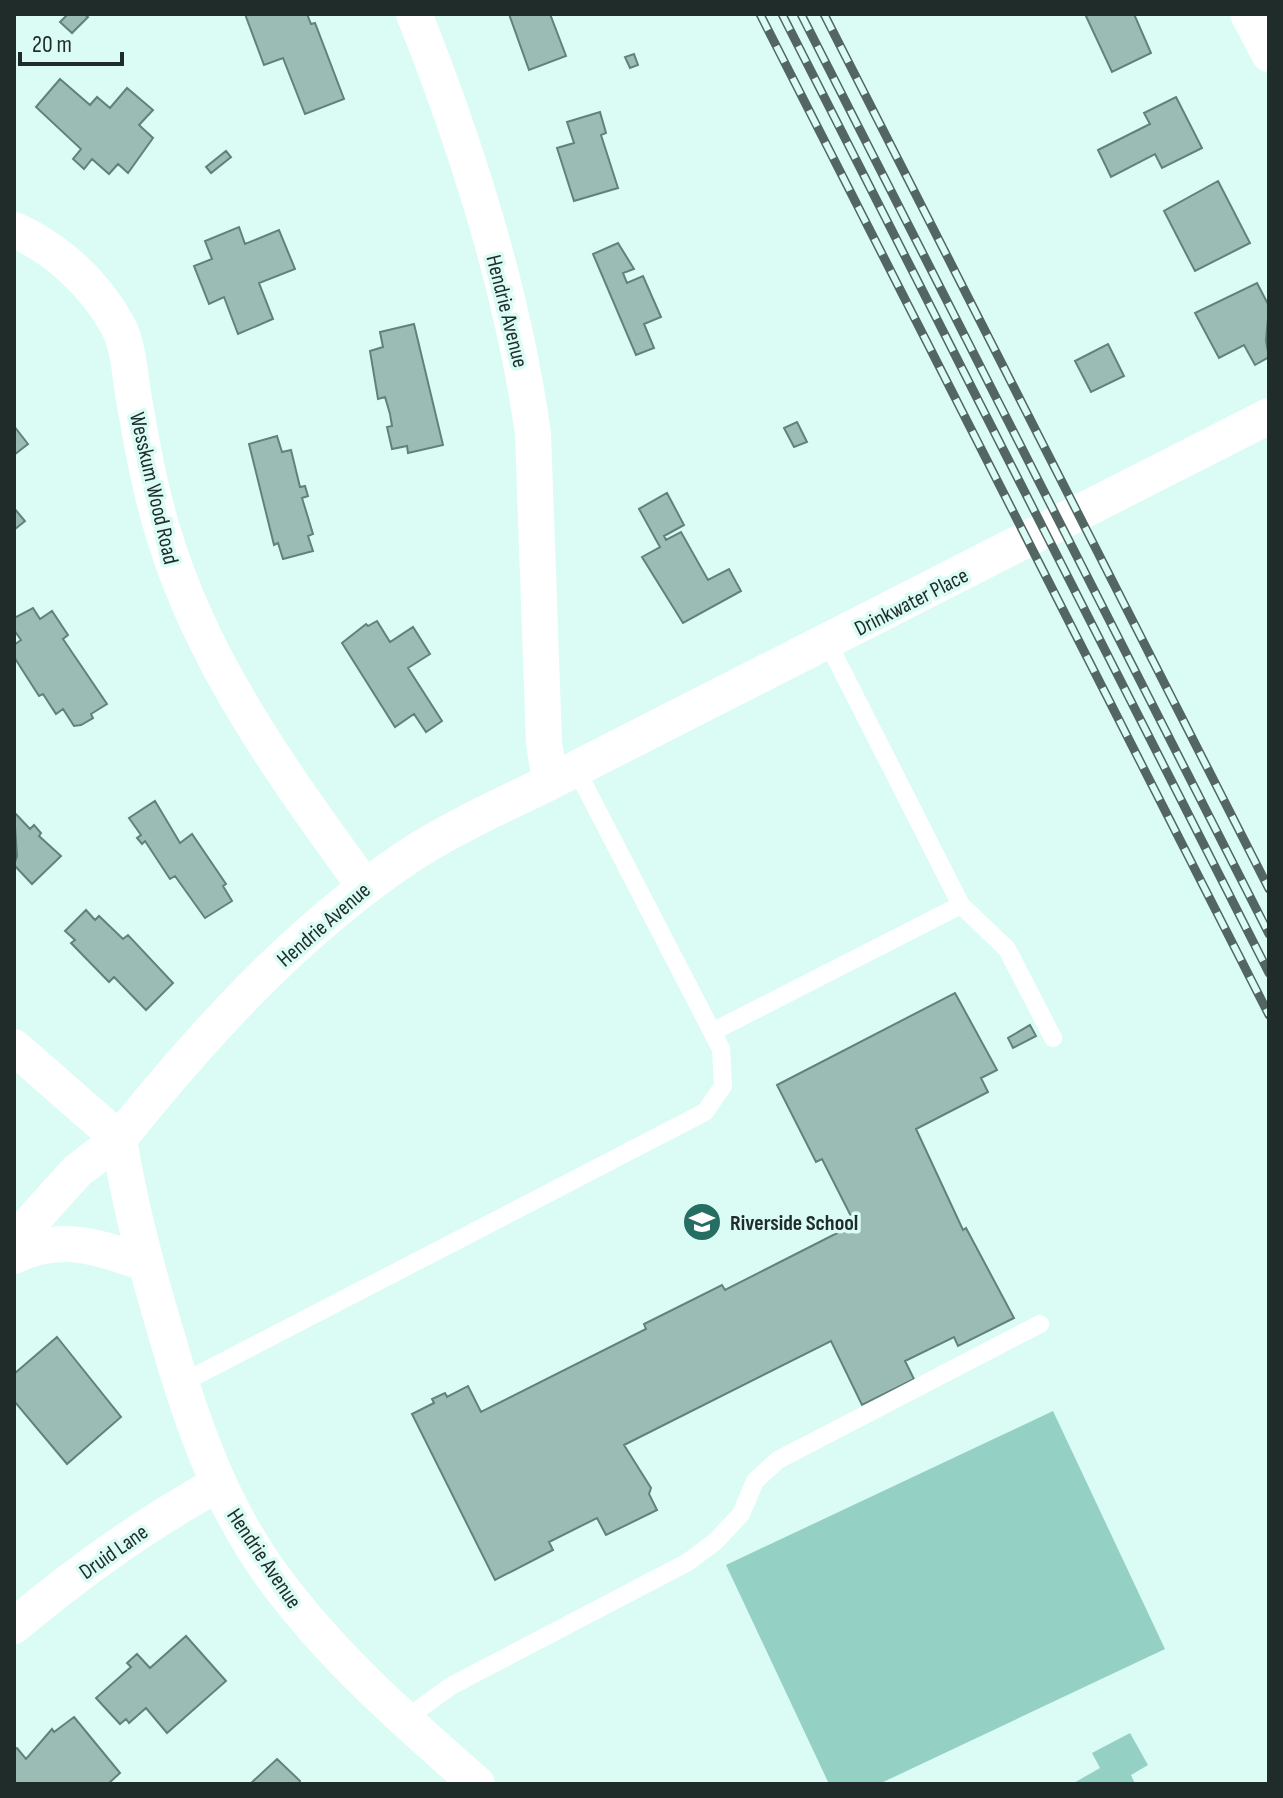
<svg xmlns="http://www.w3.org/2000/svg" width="1283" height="1798" font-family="'Sofia Sans Condensed',sans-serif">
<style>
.green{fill:#95d0c5}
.building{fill:#9bbcb5;stroke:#62817b;stroke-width:2}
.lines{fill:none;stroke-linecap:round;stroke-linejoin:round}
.lane{stroke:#fff;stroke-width:18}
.street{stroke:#fff;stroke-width:36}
.rail-casing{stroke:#536663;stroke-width:9}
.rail{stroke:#dafcf5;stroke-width:6;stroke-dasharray:18;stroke-linecap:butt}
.labels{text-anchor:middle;stroke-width:7;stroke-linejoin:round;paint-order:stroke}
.street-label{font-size:22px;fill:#1f2c2a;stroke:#dafcf5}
.poi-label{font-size:22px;font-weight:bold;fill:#1f2c2a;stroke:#dafcf5;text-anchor:start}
</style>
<rect width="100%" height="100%" fill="#dafcf5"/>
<path class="green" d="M 1053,1411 L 1165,1649 L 879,1784 L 829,1784 L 726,1565 Z
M 1130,1733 L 1148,1765 L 1131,1775 L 1135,1784 L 1072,1784 L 1100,1768 L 1092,1753 Z"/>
<path class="building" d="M 68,14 L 84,14 L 88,17 L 72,33 L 60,22 Z
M 245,14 L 307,14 L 311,24 L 315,23 L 344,99 L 305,114 L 283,58 L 264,65 Z
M 509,14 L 550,14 L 566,56 L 529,70 Z
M 1085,14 L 1134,14 L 1151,53 L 1112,72 Z
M 634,54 L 638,65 L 630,68 L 625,57 Z
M 60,79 L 90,105 L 97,97 L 110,108 L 127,88 L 153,110 L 139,125 L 153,138 L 128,173 L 118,164 L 109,174 L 92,159 L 84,169 L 73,159 L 81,149 L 36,107 Z
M 1176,97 L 1202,148 L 1162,168 L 1155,154 L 1111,177 L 1098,150 L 1150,124 L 1144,113 Z
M 600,112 L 606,133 L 601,135 L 618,188 L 574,201 L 557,148 L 574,143 L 567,122 Z
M 226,151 L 231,157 L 211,173 L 206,167 Z
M 1218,181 L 1250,243 L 1195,271 L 1164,211 Z
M 239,227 L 245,244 L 279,230 L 295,269 L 259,283 L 273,319 L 238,334 L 224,297 L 209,304 L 194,266 L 212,259 L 205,241 Z
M 618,243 L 634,269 L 623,273 L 627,283 L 643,276 L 661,317 L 644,324 L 654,348 L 636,355 L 593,254 Z
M 1257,283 L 1269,306 L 1266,341 L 1269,357 L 1255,365 L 1244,345 L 1219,358 L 1195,313 Z
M 414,324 L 443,445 L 408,453 L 407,446 L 392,449 L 387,427 L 392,426 L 390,414 L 385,397 L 378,399 L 370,351 L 383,347 L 380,332 Z
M 1108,344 L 1124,376 L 1091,392 L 1075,361 Z
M 797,422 L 807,442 L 794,447 L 784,428 Z
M 14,426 L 28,444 L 14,455 Z
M 277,436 L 282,452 L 291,450 L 300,487 L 305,486 L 308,496 L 302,498 L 313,534 L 308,536 L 313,551 L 283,559 L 278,543 L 274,545 L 249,444 Z
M 667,493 L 684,525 L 664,536 L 666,540 L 681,532 L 708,580 L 729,569 L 741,591 L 683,623 L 642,557 L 660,547 L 639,509 Z
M 14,508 L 25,521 L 14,530 Z
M 33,608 L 40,619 L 52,611 L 68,635 L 63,639 L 107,704 L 91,714 L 93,718 L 81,725 L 74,726 L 63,709 L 56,714 L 43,694 L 39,696 L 14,657 L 14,645 L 21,640 L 14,630 L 14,618 Z
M 377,621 L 390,642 L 413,627 L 430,654 L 408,668 L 442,721 L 426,732 L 414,714 L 395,727 L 342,643 L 366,624 L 368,626 Z
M 155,801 L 180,843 L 192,834 L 226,884 L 223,886 L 232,901 L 205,918 L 175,876 L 170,879 L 145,841 L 142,844 L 137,838 L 141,835 L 129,818 Z
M 14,812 L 30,829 L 34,825 L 41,833 L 39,836 L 61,856 L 32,884 L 14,865 L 17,856 Z
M 86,910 L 95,920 L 99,916 L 123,939 L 128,935 L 173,983 L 146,1010 L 114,977 L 109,982 L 71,943 L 75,940 L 65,931 Z
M 955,993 L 997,1070 L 981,1078 L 988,1092 L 916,1129 L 963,1230 L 966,1228 L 1014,1318 L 958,1346 L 954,1337 L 905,1361 L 914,1379 L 862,1405 L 831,1341 L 624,1445 L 651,1488 L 649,1494 L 657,1510 L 606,1535 L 597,1518 L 549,1542 L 553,1550 L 495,1580 L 412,1414 L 434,1403 L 432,1399 L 445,1393 L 447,1397 L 468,1386 L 481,1412 L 646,1329 L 644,1324 L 722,1285 L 725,1290 L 855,1224 L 822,1159 L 816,1162 L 777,1085 Z
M 1030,1025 L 1036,1036 L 1013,1048 L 1008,1038 Z
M 57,1337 L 121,1417 L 67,1464 L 14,1401 L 14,1374 Z
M 186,1636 L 226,1681 L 167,1733 L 146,1708 L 129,1723 L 126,1719 L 120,1724 L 96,1698 L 131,1667 L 127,1663 L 137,1654 L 150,1668 Z
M 74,1717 L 120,1773 L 108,1784 L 14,1784 L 14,1750 L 17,1748 L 26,1759 L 52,1729 L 54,1732 Z
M 277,1759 L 300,1781 L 299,1784 L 250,1784 Z"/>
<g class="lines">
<path class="lane" d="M 961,905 L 1007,949 L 1053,1038
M 712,1032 L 961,905 L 828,643
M 180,1384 L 705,1112 L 723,1086 L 721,1049 L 576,769
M 404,1720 L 451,1686 L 688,1562 L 716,1541 L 741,1514 L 755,1481 L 778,1460 L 1040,1324"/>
<path class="street" d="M 414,14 C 468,149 513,290 533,434 L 544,743 L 550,782 C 505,804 458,825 415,852 C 299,928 205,1032 119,1139 C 130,1208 148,1273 168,1340 C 192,1423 221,1506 273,1577 C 331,1656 403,1719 477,1784
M 1248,14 L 1269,54
M 14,230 C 57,248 97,286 119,328 C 129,349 130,376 134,399 C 142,445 150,491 164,535 C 203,665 286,778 365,887
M 550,782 L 1269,416
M 14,1047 L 119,1139 L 77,1171 L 14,1241
M 14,1256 C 59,1233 100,1247 144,1263
M 14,1626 C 77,1573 145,1524 218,1484"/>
<defs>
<path id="rail" d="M 760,14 L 1269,1015
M 782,14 L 1269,973
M 801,14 L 1269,934
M 824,14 L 1269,889"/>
</defs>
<use href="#rail" class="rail-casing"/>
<use href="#rail" class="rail"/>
</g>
<defs>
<symbol id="school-disc" viewBox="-11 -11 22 22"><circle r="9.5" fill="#266d62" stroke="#dafcf5"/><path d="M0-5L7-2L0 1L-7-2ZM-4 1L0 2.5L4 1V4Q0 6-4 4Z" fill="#fff"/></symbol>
</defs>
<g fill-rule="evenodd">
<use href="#school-disc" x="680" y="1200" width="44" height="44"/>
</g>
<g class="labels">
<g class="street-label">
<text transform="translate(508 311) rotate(76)" y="8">Hendrie Avenue</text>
<text transform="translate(155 488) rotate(77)" y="8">Wesskum Wood Road</text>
<text transform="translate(911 601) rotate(-27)" y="8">Drinkwater Place</text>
<text transform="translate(323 924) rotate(-41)" y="8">Hendrie Avenue</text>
<text transform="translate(113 1551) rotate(-35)" y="8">Druid Lane</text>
<text transform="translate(265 1558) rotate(56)" y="8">Hendrie Avenue</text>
</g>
<g class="poi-label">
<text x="730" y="1230">Riverside School</text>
</g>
</g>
<rect width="1283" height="1798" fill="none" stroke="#1f2c2a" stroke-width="32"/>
<path d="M20 52v12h102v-12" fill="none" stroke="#1f2c2a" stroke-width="4"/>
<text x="32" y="52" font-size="24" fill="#1f2c2a" stroke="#dafcf5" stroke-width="6" paint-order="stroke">20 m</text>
</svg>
